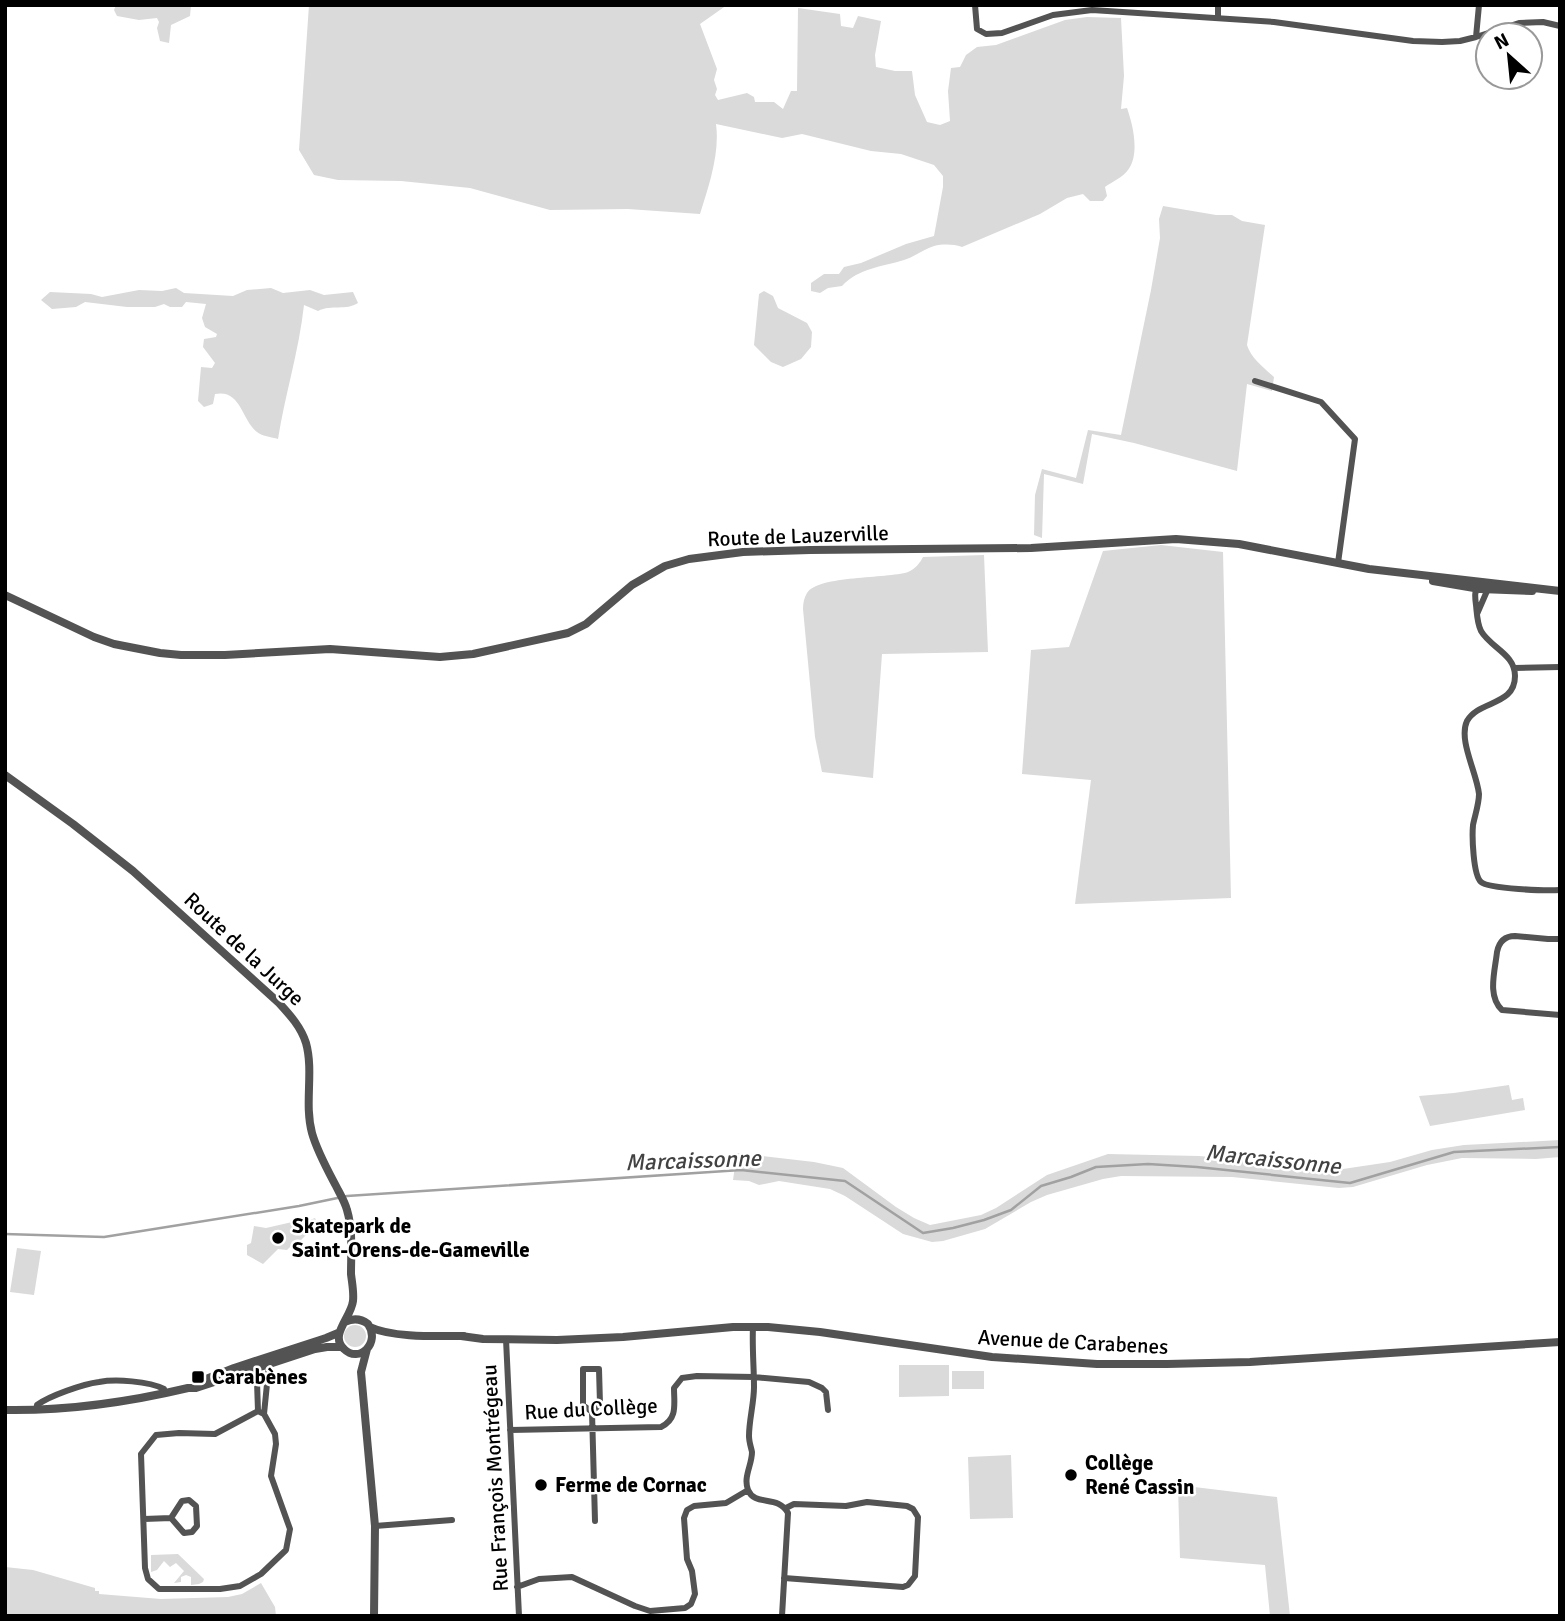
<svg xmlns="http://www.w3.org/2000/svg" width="1565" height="1621" font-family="Signika,sans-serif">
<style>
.green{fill:#dadada}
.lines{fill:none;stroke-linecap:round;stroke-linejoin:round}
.stream{stroke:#a1a1a1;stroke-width:2.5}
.minor{stroke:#535353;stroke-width:6}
.tertiary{stroke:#535353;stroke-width:8}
.poi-dot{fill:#000;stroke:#fff;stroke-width:2.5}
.labels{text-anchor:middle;stroke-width:5;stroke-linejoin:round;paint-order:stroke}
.street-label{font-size:21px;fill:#000;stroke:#fff}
.poi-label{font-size:21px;font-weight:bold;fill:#000;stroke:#fff;text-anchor:start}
.water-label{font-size:23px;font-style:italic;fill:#424242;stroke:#fff}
</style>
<rect width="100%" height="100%" fill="#fff"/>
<path class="green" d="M 116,5 L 191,5 L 190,16 L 171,25 L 169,43 L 160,41 L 157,28 L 159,22 L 157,18 L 139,20 L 117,16 L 114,10 Z
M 309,5 L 727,5 L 700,24 L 717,69 L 714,80 L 717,89 L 715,95 L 718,100 L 747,93 L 754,97 L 755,102 L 774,102 L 783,109 L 791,91 L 797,91 L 798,8 L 840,14 L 841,26 L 853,28 L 858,16 L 881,21 L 875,55 L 876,67 L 895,71 L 912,71 L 915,95 L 927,122 L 940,125 L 950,121 L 948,91 L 951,68 L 960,67 L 966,55 L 977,47 L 996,45 L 1065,20 L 1087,17 L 1121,18 L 1124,76 L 1121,109 L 1127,108 C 1133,125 1140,154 1128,170 C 1123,177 1112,182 1105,187 L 1107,196 L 1103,201 L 1090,201 L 1083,194 L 1067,198 L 1040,214 L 962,247 C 953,244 943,244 934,246 C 924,249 914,257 904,260 C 881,267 859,268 842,286 L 828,288 L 820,293 L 811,291 L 811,283 L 824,274 L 839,274 L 844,267 L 861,263 L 906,244 L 934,236 L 943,187 L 943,176 L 934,165 L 901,154 L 871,151 L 802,134 L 782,138 L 716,124 C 720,153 709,186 700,214 L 628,209 L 550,210 L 470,188 L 401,181 L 338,180 L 314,175 L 299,150 Z
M 1163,206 L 1216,215 L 1232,215 L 1242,221 L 1265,225 L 1247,345 C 1251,358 1264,368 1274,377 L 1272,391 L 1247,384 L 1237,471 L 1134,443 L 1092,434 L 1083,484 L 1044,474 L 1042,538 L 1034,535 L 1035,495 L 1042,469 L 1076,478 L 1088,430 L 1121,435 L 1151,290 L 1160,238 L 1159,219 Z
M 176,288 L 184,293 L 233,296 L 247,290 L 271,288 L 283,293 L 310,290 L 324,295 L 353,292 L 358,303 C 346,311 332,304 318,311 L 304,305 C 299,351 285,394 278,439 C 272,437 261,436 257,432 C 241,419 241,389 215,394 L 213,404 L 204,407 L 198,401 L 201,367 L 212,368 L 215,363 L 203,347 L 204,339 L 216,337 L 217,334 L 205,327 L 202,318 L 206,304 L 186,302 L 182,307 L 170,307 L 164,304 L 155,307 L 127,307 L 85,302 L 76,307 L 52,309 L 41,300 L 50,292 L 91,294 L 102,297 L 139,290 L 162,291 Z
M 764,291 L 773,296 L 778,308 L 807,323 L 812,332 L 811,347 L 801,359 L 783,367 L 771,362 L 754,345 L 759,294 Z
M 1161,545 L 1223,552 L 1231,898 L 1075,904 L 1091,780 L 1022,774 L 1031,650 L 1069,647 L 1103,551 Z
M 984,555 L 988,652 L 882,654 L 873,778 L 822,772 L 815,737 L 803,609 C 803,603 804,598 807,593 C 819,575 886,579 908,572 C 915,569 920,563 923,557 Z
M 1509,1085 L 1512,1100 L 1523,1098 L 1525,1110 L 1430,1126 L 1419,1096 L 1454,1093 Z
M 1560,1140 L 1560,1157 L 1536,1159 L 1462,1158 L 1427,1165 L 1353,1187 L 1339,1188 L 1232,1177 L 1121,1176 L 1103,1179 L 1047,1195 L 1031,1202 L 985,1229 L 943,1241 L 932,1242 L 903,1234 L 845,1196 L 830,1189 L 779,1181 L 759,1185 L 749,1181 L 733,1180 L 737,1153 L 814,1162 L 843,1168 L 896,1207 L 914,1218 L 930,1225 L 981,1215 L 996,1208 L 1047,1175 L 1108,1154 L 1199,1156 L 1343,1169 L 1390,1162 L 1432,1150 L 1464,1145 Z
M 315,1218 L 318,1225 L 310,1231 L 305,1231 L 307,1234 L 300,1241 L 302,1244 L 298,1247 L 291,1246 L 287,1250 L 278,1249 L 263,1264 L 247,1255 L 247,1245 L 251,1243 L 254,1226 L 266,1228 L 301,1220 L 302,1223 Z
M 17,1248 L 41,1251 L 34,1295 L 10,1292 Z
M344 1336a11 11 0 1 1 22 0a11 11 0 1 1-22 0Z
M 899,1365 L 949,1365 L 949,1396 L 899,1397 Z
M 952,1371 L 984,1371 L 984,1389 L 952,1389 Z
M 1011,1455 L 1013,1518 L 970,1519 L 968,1457 Z
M 1178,1485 L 1277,1497 L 1290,1616 L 1270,1616 L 1265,1565 L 1180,1558 Z
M 178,1554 L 204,1579 L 203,1582 L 199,1584 L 191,1585 L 191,1577 L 186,1575 L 181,1577 L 181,1582 L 174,1583 L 184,1571 L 176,1563 L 170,1567 L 164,1561 L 157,1570 L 151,1572 L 151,1555 Z
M 5,1567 L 33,1570 L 95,1588 L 95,1591 L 99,1591 L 99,1594 L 161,1599 L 228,1597 L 242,1594 L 261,1583 L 275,1607 L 276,1616 L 5,1616 Z"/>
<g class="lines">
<path class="stream" d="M 5,1234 L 104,1237 L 299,1206 L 347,1196 L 741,1170 L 845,1181 L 923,1233 L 953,1228 L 984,1220 L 1011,1210 L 1041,1186 L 1071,1177 L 1096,1167 L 1148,1164 L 1197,1167 L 1350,1183 L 1454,1152 L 1560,1147"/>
<path class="minor" d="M 975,5 L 977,29 L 986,34 L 1002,33 L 1053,15 L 1092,10 L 1274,22 L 1413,41 L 1442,42 L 1460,41 L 1476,37 L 1519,23 L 1543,22 L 1560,26
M 1218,5 L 1218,18
M 1476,37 L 1479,5
M 1255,381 L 1321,402 L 1355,439 L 1338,563
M 1479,585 C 1474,591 1475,597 1476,605 C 1477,614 1477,623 1481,631 C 1491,648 1515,654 1515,676 C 1515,706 1479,700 1467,721 C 1458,740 1477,773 1479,794 C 1479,804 1475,815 1473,825 C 1472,836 1473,875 1481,882 C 1489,889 1547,891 1560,890
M 1477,614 L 1487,591 L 1485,586
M 1514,668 L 1560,667
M 1560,939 L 1548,939 L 1515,936 C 1504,936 1499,942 1497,952 C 1495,971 1487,996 1502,1010 L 1560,1015
M 753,1327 C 752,1347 754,1367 754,1387 C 754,1403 749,1420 749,1436 C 749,1442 751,1447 752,1452 C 752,1465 743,1477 748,1490 C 755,1507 778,1494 788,1513 L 782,1616
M 506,1339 L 519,1616
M 253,1367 L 257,1382 L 258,1411 L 264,1414 L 275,1434 L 276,1444 L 271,1476 L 290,1529 L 286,1550 L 261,1574 L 240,1586 L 220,1589 L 159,1589 L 148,1579 L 145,1568 L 141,1454 L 156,1435 L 179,1433 L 215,1434 L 258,1411
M 36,1410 L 37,1405 C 49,1396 83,1384 99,1382 C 115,1379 149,1381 164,1389 L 165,1393
M 592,1412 L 583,1405 L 583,1369 L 599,1369 L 600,1404 L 592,1412 L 595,1521
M 264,1414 L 269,1364
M 510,1430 L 661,1427 C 678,1419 674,1404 674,1388 L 682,1378 L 697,1376 L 754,1377 L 809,1382 L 822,1388 L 826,1392 L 828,1410
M 144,1519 L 171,1518 L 184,1533 L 192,1532 L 197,1526 L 196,1506 L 189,1500 L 182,1501 L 171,1518
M 375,1526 L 452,1520
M 784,1578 L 903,1587 L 908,1585 L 915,1576 L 918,1517 L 913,1509 L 907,1506 L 867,1502 L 846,1506 L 794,1504 L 786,1508
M 517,1587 L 539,1579 L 572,1577 L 635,1606 L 650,1611 L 685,1608 L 691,1604 L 695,1594 L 692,1571 L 687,1559 L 684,1518 L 687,1510 L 694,1506 L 726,1503 L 748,1490"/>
<path class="tertiary" d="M 1433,581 L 1480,589 L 1532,591
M 5,595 L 94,637 L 114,644 L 160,653 L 181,655 L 225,655 L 330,649 L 440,657 L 473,654 L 568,633 L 586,624 L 632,585 L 665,566 L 689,559 L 743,552 L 810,550 L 1031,548 L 1176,539 L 1239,544 L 1369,569 L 1560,591
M 5,775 L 73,824 L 133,871 L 279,1003 C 290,1015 301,1027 306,1043 C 314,1072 304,1103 312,1133 C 317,1151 327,1169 336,1186 C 340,1194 345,1202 347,1210 C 353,1230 351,1254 351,1274 C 352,1283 354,1292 353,1301 C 351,1318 329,1335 344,1349 C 359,1364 381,1343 368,1324 C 360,1318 353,1318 345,1322
M 370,1327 C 393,1338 438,1336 464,1336
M 461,1336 L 483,1339 L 557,1340 L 623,1337 L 733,1327 L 768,1327 L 820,1332 L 992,1357 L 1097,1364 L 1167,1364 L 1250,1362 L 1560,1342
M 367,1349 L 361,1372 L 375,1526 L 374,1616
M 206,1379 L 234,1368 L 326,1338 L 338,1333
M 5,1410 C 66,1411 129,1402 188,1388 L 196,1388 L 315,1349 L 327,1347 L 341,1347"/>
</g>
<g class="poi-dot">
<circle cx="278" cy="1238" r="7"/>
<rect x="191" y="1370" width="14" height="14" rx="3.5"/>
<circle cx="1071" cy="1475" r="7"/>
<circle cx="541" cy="1485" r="7"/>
</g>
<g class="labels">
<g class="street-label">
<text transform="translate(798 536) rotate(-2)" y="7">Route de Lauzerville</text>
<text transform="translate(244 949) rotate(43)" y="7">Route de la Jurge</text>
<text transform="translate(1073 1342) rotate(3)" y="7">Avenue de Carabenes</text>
<text transform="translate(591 1409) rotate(-3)" y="7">Rue du Collège</text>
<text transform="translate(495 1478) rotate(-93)" y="7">Rue François Montrégeau</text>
</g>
<g class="poi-label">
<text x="292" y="1233">Skatepark de<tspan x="292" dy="24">Saint-Orens-de-Gameville</tspan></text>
<text x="212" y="1384">Carabènes</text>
<text x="1085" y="1470">Collège<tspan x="1085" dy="24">René Cassin</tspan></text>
<text x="555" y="1492">Ferme de Cornac</text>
</g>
<g class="water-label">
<text transform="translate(1273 1159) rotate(6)" y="8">Marcaissonne</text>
<text transform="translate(693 1160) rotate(-2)" y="8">Marcaissonne</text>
</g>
</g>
<rect width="1565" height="1621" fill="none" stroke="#000000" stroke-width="14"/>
<g transform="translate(1509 56) rotate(333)"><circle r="33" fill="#ffffff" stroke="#999999" stroke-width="2"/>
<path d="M0-5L12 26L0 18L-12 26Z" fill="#000000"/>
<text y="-10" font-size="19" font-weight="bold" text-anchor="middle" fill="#000000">N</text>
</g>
</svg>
